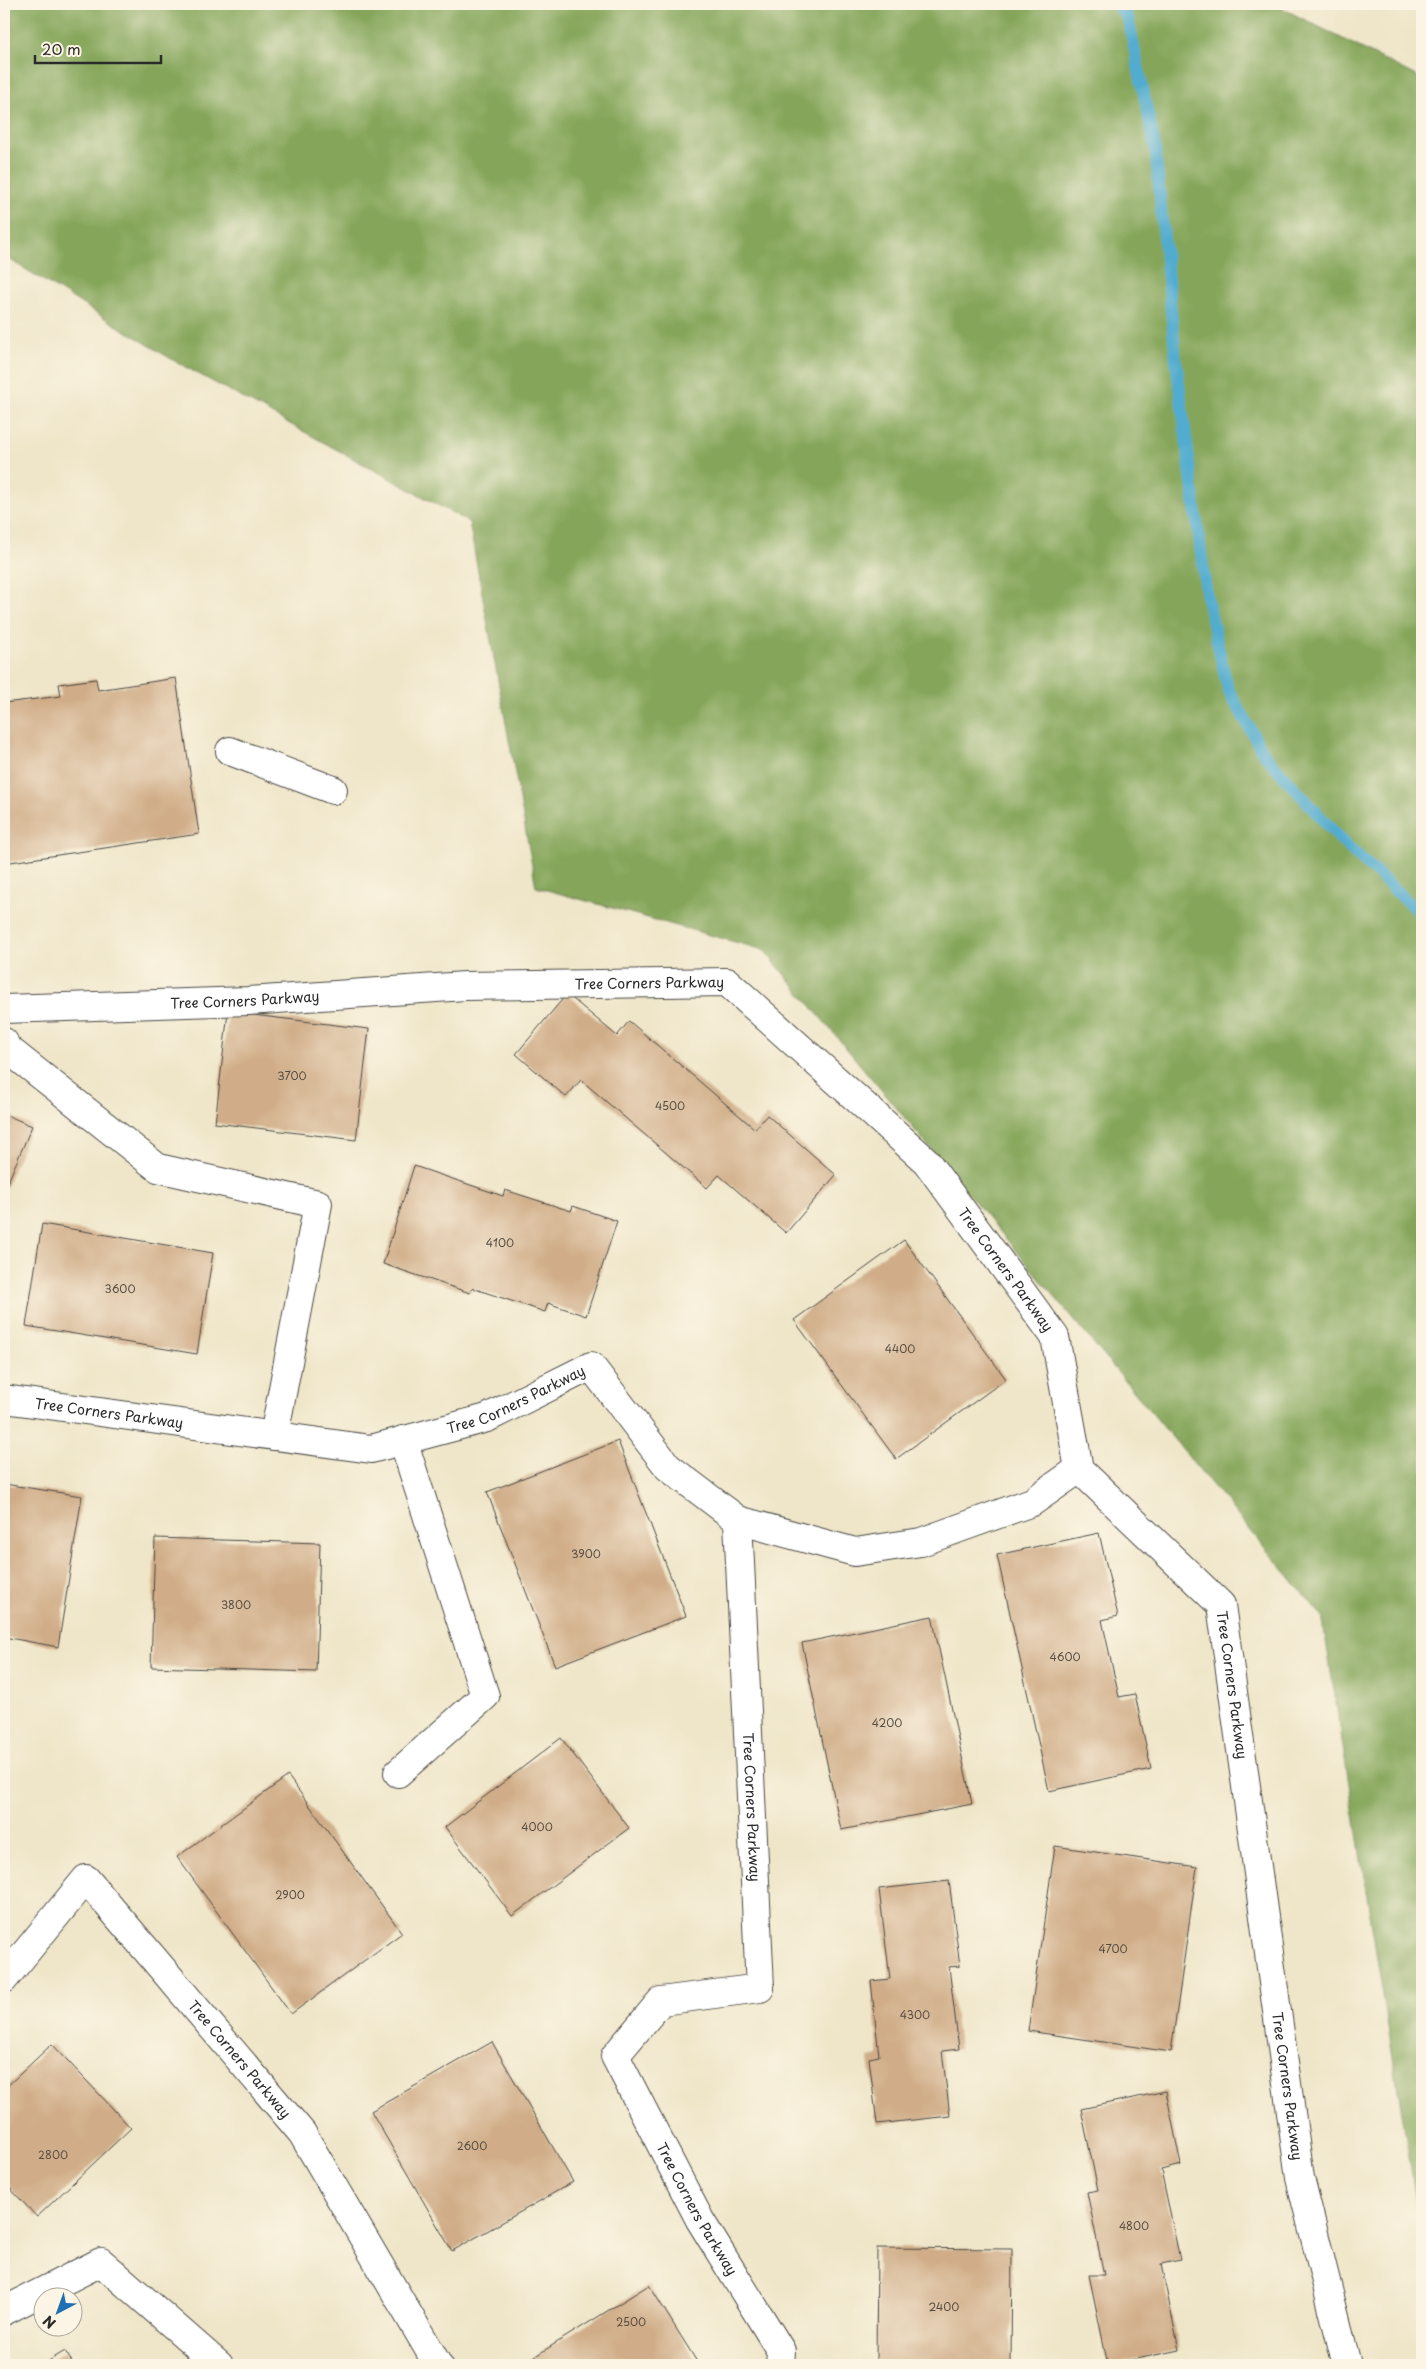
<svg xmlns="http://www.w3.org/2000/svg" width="1426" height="2369" font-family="'Playpen Sans',sans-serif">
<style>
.forest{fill:#85a65a;stroke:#586842}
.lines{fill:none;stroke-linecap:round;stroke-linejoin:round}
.stream{stroke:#51accf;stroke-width:12}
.building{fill:#d0ad88}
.minor-casing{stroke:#484743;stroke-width:30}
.minor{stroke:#fff;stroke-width:28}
.labels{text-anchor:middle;stroke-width:5;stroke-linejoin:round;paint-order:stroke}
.number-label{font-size:11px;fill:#544c42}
.street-label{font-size:14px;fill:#2b2b2b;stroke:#fcf5e5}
</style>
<rect width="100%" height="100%" fill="#fcf5e5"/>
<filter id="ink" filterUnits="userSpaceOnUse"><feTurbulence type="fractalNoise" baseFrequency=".02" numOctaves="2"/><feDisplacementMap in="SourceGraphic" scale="10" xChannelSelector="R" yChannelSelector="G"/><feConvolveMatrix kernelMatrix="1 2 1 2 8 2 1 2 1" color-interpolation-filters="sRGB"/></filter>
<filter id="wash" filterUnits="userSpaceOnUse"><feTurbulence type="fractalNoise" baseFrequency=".0096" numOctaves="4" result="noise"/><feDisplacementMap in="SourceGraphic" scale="20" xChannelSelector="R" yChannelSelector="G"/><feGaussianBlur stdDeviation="1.12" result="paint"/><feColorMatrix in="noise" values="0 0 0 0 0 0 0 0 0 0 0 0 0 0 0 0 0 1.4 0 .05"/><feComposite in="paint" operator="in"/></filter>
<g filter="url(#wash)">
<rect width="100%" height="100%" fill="#efe6c9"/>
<path class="forest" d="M 4,4 L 1274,4 L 1422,79 L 1422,2238 L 1322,1616 L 764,950 L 536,887 L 469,522 L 173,360 L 4,256 Z"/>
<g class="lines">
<path class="stream" d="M 1116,4 L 1128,18 L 1155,147 L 1176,360 L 1207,598 L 1228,689 L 1264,754 L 1344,843 L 1422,915"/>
</g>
<g id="blocks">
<path class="building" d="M 176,678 L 199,834 L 4,863 L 4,703 L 61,696 L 59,684 L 96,679 L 98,690 Z
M 567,994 L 617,1036 L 629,1021 L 755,1129 L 767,1115 L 836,1175 L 786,1233 L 719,1175 L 707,1188 L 581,1080 L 566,1097 L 516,1054 Z
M 228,1012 L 369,1029 L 356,1140 L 215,1123 Z
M 4,1114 L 32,1126 L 4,1191 Z
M 414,1166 L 503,1196 L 505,1190 L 571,1211 L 573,1206 L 617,1221 L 586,1316 L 548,1303 L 545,1312 L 472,1288 L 470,1293 L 383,1264 Z
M 42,1224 L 213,1253 L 197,1354 L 26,1326 Z
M 904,1240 L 1006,1379 L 896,1459 L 794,1320 Z
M 618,1441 L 686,1616 L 555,1666 L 487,1492 Z
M 4,1484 L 82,1496 L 58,1647 L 4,1637 Z
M 1099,1533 L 1118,1616 L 1102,1620 L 1119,1697 L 1135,1694 L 1151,1769 L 1049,1791 L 997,1555 Z
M 155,1538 L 320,1543 L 316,1672 L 151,1667 Z
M 932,1616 L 972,1804 L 841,1830 L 802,1643 Z
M 561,1738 L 629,1828 L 512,1916 L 445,1827 Z
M 288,1776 L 402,1933 L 291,2014 L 177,1857 Z
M 1055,1846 L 1197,1867 L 1171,2052 L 1028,2031 Z
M 949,1881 L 960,1966 L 949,1967 L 959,2049 L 942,2051 L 950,2116 L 877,2124 L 869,2058 L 879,2056 L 871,1981 L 890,1979 L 879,1889 Z
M 492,2042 L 573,2182 L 452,2251 L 371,2111 Z
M 52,2044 L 131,2128 L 37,2217 L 4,2182 L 4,2089 Z
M 1166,2091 L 1181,2165 L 1161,2170 L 1180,2260 L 1161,2264 L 1179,2350 L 1108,2365 L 1089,2275 L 1104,2275 L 1087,2192 L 1098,2190 L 1081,2109 Z
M 877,2248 L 1012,2249 L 1011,2365 L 876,2365 Z
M 649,2285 L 699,2365 L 537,2365 L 532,2358 Z
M 65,2351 L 74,2365 L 42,2365 Z"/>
</g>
</g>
<g filter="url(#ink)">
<use href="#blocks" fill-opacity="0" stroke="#484743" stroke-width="1"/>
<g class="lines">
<defs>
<g id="minor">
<path d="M 230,751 L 333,790"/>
<path id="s1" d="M 4,1009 L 248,1001 L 465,986 L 727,982 L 926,1161 L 1055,1337 L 1079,1469 L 1221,1605 L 1300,2178 L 1347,2365"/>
<path d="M 4,1042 L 4,1046 L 158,1168 L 318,1204 L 274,1436"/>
<path id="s2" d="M 4,1399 L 371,1449 L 487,1418 L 591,1366 L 668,1467 L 738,1520 L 760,1988 L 661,2001 L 615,2056 L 700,2220 L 781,2351 L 780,2365"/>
<path d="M 738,1520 L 855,1552 L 921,1542 L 1032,1502 L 1079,1469"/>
<path d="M 398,1773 L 485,1696 L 403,1440"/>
<path id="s3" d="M 4,1979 L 86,1879 L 302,2133 L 438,2365"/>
<path d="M 4,2311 L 101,2262 L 219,2365"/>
</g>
</defs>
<use href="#minor" class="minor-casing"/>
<use href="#minor" class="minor"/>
</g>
</g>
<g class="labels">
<g class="number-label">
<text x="292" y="1080">3700</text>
<text x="670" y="1110">4500</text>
<text x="500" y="1247">4100</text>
<text x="120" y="1293">3600</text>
<text x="900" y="1353">4400</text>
<text x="586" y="1558">3900</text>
<text x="236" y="1609">3800</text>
<text x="1065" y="1661">4600</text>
<text x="887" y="1727">4200</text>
<text x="537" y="1831">4000</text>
<text x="290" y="1899">2900</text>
<text x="1113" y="1953">4700</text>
<text x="915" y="2019">4300</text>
<text x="472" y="2150">2600</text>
<text x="53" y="2159">2800</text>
<text x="1134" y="2230">4800</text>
<text x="944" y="2311">2400</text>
<text x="631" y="2326">2500</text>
</g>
<g class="street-label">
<text dy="5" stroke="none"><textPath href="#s1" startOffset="646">Tree Corners Parkway</textPath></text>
<text dy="5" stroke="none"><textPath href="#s1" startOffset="241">Tree Corners Parkway</textPath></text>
<text dy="5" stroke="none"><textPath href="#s1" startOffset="1126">Tree Corners Parkway</textPath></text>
<text dy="5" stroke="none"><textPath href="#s2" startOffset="524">Tree Corners Parkway</textPath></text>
<text dy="5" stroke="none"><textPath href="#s2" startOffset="106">Tree Corners Parkway</textPath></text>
<text dy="5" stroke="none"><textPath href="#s1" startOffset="1621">Tree Corners Parkway</textPath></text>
<text dy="5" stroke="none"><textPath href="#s2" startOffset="1109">Tree Corners Parkway</textPath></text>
<text dy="5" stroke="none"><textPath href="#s3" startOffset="366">Tree Corners Parkway</textPath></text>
<text dy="5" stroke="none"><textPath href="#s1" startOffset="2026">Tree Corners Parkway</textPath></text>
<text dy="5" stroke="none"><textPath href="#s2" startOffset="1635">Tree Corners Parkway</textPath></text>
</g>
</g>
<rect width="1426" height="2369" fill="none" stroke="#fcf5e5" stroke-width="20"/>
<g transform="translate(58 2312) rotate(221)"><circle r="24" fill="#fcf5e5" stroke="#a8a49b"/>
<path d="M0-4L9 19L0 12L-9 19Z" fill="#1f6fb2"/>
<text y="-8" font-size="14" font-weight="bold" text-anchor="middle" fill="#2b2b2b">N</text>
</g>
<path d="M35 55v8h126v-8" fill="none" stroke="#2b2b2b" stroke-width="2.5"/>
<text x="42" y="55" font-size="15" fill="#2b2b2b" stroke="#fcf5e5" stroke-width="4" paint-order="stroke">20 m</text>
</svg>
